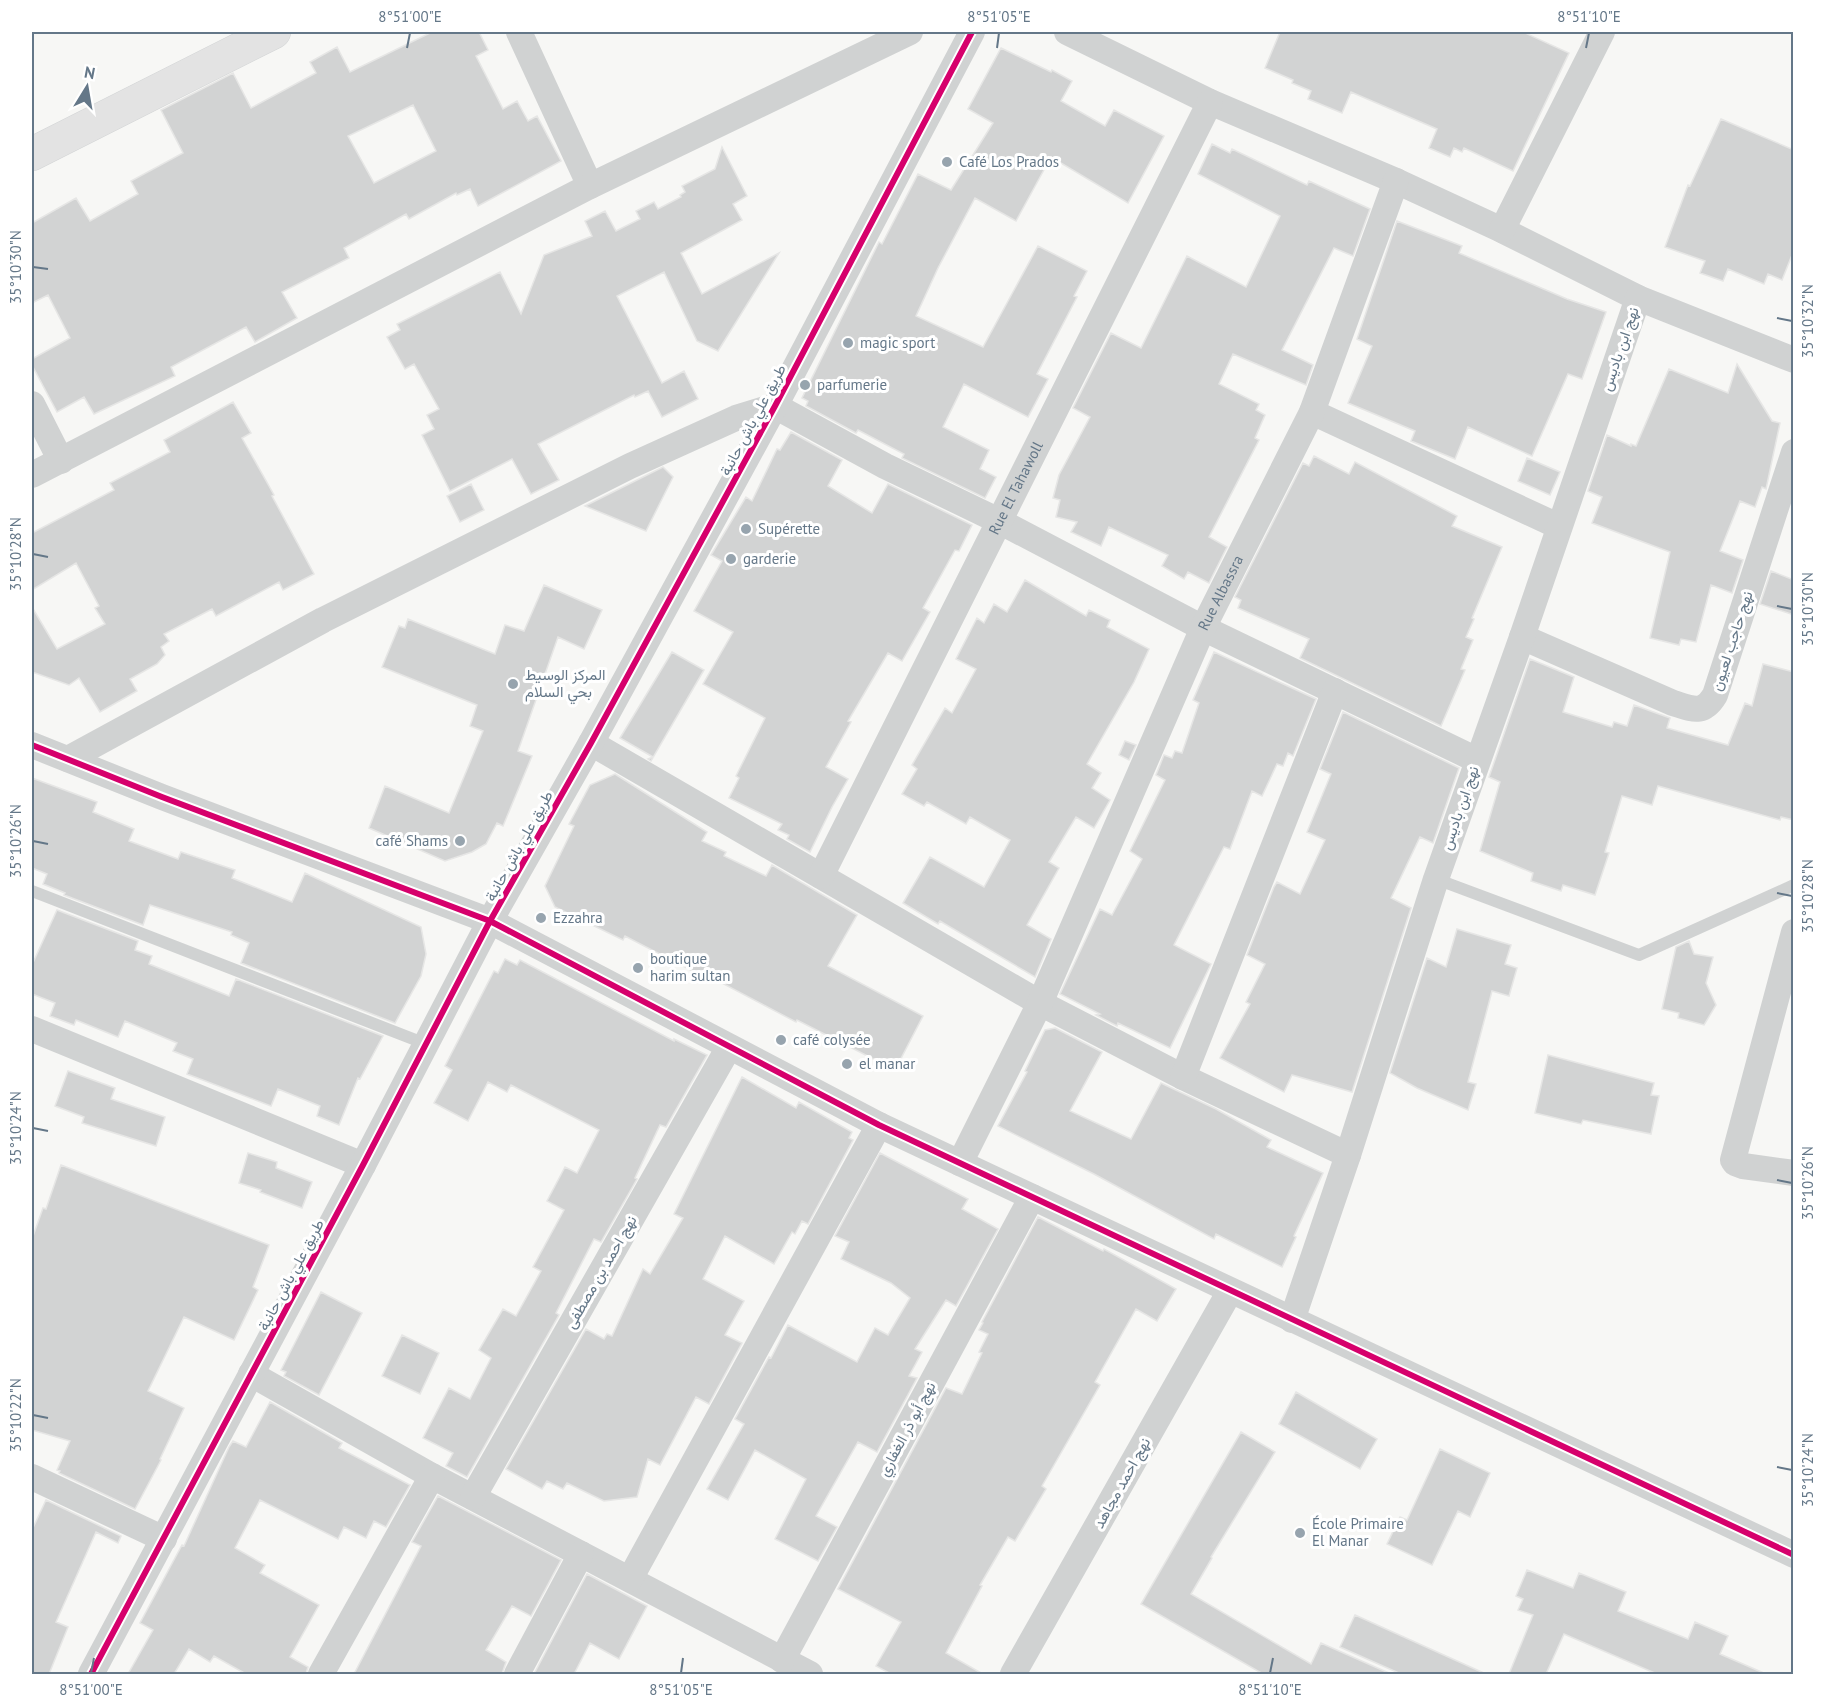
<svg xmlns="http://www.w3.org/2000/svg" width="1825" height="1706" font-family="'PT Sans',Vazirmatn,sans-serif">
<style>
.building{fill:#d2d3d3;stroke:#e6e6e5;stroke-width:1.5;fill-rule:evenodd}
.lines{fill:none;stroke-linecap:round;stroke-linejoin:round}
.secondary-casing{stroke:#d2d4d5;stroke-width:34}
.lane{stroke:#d0d2d2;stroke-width:12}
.street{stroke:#d0d2d2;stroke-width:26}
.secondary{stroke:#e3e3e3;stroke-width:33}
.cycleway-casing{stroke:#fff;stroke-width:10}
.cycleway{stroke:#d6006c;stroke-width:6}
.ticks{fill:none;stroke:#647788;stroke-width:2}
.poi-dot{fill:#97a4ae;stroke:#fff;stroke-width:2}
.labels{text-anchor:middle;stroke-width:6;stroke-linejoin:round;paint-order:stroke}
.poi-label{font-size:15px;fill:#647788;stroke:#fff;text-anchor:start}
.street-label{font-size:15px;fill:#647788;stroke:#fff}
.neatline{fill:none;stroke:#647788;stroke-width:2}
.ticks-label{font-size:15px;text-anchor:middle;fill:#647788}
</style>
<rect width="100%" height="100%" fill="#f7f7f5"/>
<path class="building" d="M 432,32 L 479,32 L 488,50 L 476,56 L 503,109 L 517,101 L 528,121 L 537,116 L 561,161 L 478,206 L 470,189 L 457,195 L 456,193 L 409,219 L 406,214 L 344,248 L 349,258 L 282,292 L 297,318 L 255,342 L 246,327 L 171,367 L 175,376 L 94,414 L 84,397 L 57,412 L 32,365 L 32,359 L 70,338 L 48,295 L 32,303 L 32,223 L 76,198 L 90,221 L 138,194 L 131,181 L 183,153 L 161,110 L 233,73 L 251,108 L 316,73 L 310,62 L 337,47 L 350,72 ZM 413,105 L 436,151 L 374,183 L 348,136 Z
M 1280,32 L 1523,32 L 1569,53 L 1513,171 L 1464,148 L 1462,152 L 1454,148 L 1450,157 L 1429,148 L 1437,129 L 1351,92 L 1342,113 L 1308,99 L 1311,91 L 1292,83 L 1293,80 L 1265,68 Z
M 1001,48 L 1051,72 L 1052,70 L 1072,81 L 1061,101 L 1105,126 L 1114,110 L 1164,136 L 1128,203 L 1051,157 L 1016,221 L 975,198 L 938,268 L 916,316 L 983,347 L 1038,246 L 1087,271 L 1074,296 L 1077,297 L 1037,374 L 1048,379 L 1028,417 L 964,384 L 943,427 L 989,450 L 980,469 L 996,477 L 985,498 L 902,458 L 904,454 L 858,430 L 856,433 L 806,406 L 808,401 L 802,398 L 879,242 L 882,244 L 918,174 L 951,190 L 993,123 L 968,109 Z
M 1721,119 L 1794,150 L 1794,250 L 1782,280 L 1768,274 L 1764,284 L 1728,269 L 1723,281 L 1700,273 L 1705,261 L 1665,247 L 1688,185 L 1690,186 Z
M 1212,144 L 1230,153 L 1232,149 L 1307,185 L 1309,181 L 1370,209 L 1353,256 L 1334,248 L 1282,350 L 1313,365 L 1306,385 L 1233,354 L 1219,384 L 1259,404 L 1256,410 L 1265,415 L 1255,438 L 1259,440 L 1209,537 L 1227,547 L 1209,583 L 1188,572 L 1184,579 L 1162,566 L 1168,555 L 1109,527 L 1101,546 L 1071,532 L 1077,522 L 1056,517 L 1060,500 L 1053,498 L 1059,475 L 1090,417 L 1073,408 L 1111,333 L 1141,348 L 1187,256 L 1246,287 L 1280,216 L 1198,174 Z
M 722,147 L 747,196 L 733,204 L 742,220 L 681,253 L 702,294 L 779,253 L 718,351 L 697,341 L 664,272 L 617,296 L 662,383 L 684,371 L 698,399 L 662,417 L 648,391 L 635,397 L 634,395 L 538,444 L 559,480 L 531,494 L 512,459 L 450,491 L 422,435 L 434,429 L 427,415 L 439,409 L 414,364 L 405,369 L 387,337 L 400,330 L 397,324 L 500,272 L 521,314 L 544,255 L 592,236 L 585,221 L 605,211 L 616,231 L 640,219 L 636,211 L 654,202 L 658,209 L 681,197 L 680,195 L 685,192 L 682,186 L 715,169 Z
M 1397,221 L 1462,246 L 1459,253 L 1567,299 L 1606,312 L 1582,379 L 1568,374 L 1532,456 L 1468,427 L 1455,459 L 1411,441 L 1415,431 L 1348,403 L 1372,346 L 1357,339 Z
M 1737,364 L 1772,421 L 1780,423 L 1766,489 L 1762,487 L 1755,507 L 1740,501 L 1720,551 L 1743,560 L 1732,593 L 1711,585 L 1696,642 L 1681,639 L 1679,645 L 1650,638 L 1670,552 L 1592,523 L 1602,497 L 1588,491 L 1607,435 L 1631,446 L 1631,444 L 1636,446 L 1669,369 L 1728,393 Z
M 233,402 L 251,433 L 242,438 L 274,495 L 272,496 L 314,574 L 283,590 L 279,582 L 216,616 L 212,609 L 164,634 L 169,641 L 161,647 L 165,655 L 157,664 L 130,679 L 137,691 L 100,712 L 79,678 L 69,685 L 32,672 L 32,607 L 57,649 L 105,624 L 95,608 L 99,606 L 76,563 L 32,590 L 32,533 L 114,490 L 110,483 L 170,452 L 164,440 Z
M 791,432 L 842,460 L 828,486 L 872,513 L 888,484 L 972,525 L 959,551 L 955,550 L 923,608 L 930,612 L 902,661 L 888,653 L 848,721 L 851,722 L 826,767 L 848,779 L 832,807 L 810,852 L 787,839 L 789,835 L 778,830 L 782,824 L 729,798 L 739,778 L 736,776 L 765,718 L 703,684 L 733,632 L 694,611 L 722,561 L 711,555 L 746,497 L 752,501 L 777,449 L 780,450 Z
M 1314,456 L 1349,474 L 1355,462 L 1457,516 L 1452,526 L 1502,547 L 1472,618 L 1474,619 L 1466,637 L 1473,640 L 1461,669 L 1465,670 L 1441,726 L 1300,658 L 1309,639 L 1238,608 L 1241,600 L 1235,597 L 1303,463 L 1309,466 Z
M 1527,458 L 1560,472 L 1550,495 L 1518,481 Z
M 663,467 L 673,477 L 646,531 L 585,506 Z
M 471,484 L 484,510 L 460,522 L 447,496 Z
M 1771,571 L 1794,580 L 1794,615 L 1760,604 Z
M 1025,580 L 1086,616 L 1089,610 L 1110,620 L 1107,627 L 1149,649 L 1134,682 L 1087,764 L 1101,773 L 1092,788 L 1110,800 L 1094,828 L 1076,817 L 1049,862 L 1059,868 L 1027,925 L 1051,939 L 1035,977 L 940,921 L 938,924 L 903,903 L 930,857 L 984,887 L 1010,840 L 970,817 L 966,824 L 927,802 L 924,806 L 902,794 L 917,769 L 912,765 L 945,708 L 952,713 L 976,669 L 956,659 L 977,618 L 984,623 L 994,604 L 1007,612 Z
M 544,585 L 602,610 L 584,649 L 558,637 L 518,751 L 532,756 L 503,826 L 497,823 L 486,844 L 472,852 L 445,861 L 369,828 L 385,786 L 449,813 L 483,731 L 470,726 L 477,705 L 382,667 L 399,626 L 405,628 L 408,619 L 495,654 L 505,625 L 524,631 Z
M 672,652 L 704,670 L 651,761 L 648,759 L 653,757 L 620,738 Z
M 1214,652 L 1316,699 L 1293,756 L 1288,753 L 1283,766 L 1277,764 L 1262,796 L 1252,791 L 1230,849 L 1224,847 L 1174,945 L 1211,964 L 1170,1048 L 1118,1023 L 1117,1026 L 1096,1015 L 1100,1014 L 1060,994 L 1100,909 L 1112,915 L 1142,859 L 1130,851 L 1165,780 L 1156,775 L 1164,755 L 1172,758 L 1175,751 L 1182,753 L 1199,703 L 1193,700 Z
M 1530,659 L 1574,677 L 1563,712 L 1612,727 L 1614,722 L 1627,726 L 1634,705 L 1670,718 L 1667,728 L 1728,745 L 1745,703 L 1752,706 L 1763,664 L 1794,672 L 1794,820 L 1781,817 L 1780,820 L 1658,786 L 1652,805 L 1622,796 L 1605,852 L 1609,853 L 1595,895 L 1563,885 L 1561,891 L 1531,881 L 1533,873 L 1480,851 L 1500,782 L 1489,777 Z
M 1343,712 L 1459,768 L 1433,843 L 1420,837 L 1391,898 L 1411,908 L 1352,1092 L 1292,1075 L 1284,1092 L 1220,1058 L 1250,1004 L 1246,1002 L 1265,964 L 1247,955 L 1274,887 L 1277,882 L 1300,894 L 1325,840 L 1307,832 L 1331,774 L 1320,769 Z
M 1125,741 L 1136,745 L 1129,760 L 1119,755 Z
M 615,774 L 707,832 L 702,841 L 726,852 L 724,856 L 766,876 L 772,865 L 857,915 L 828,966 L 923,1016 L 895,1070 L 797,1020 L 796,1022 L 703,973 L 702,976 L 625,936 L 623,940 L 555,907 L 545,886 L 574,826 L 569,824 L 590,785 Z
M 32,778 L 97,802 L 93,812 L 134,829 L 129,841 L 178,859 L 181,852 L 235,870 L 232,878 L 292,902 L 305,873 L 421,927 L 426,954 L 421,976 L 395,1023 L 241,963 L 249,943 L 231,935 L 232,932 L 150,905 L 143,925 L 64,895 L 65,893 L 43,884 L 47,874 L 32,868 Z
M 57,910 L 138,941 L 135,950 L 152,956 L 149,964 L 229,996 L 236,979 L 383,1036 L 360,1079 L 358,1078 L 339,1125 L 317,1116 L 320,1106 L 278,1089 L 271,1106 L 187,1074 L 193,1059 L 173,1051 L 177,1043 L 125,1021 L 118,1037 L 76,1020 L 74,1025 L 50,1016 L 55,1003 L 32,994 L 32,965 Z
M 1457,929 L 1511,945 L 1505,964 L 1517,968 L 1509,996 L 1492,991 L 1468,1082 L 1476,1084 L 1468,1110 L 1417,1088 L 1390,1073 L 1427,958 L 1446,967 Z
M 1689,941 L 1694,954 L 1713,957 L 1706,983 L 1716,1005 L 1704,1025 L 1678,1018 L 1679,1013 L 1662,1009 L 1676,947 Z
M 505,959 L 517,965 L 520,960 L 674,1041 L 674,1039 L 707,1055 L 666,1127 L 660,1125 L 635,1178 L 637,1179 L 601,1242 L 594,1239 L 556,1313 L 559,1315 L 467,1477 L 446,1466 L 453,1453 L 423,1438 L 449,1388 L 470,1399 L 491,1358 L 479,1350 L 503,1309 L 516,1316 L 541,1271 L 533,1267 L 564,1210 L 547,1201 L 565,1167 L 577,1173 L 599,1130 L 511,1085 L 507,1092 L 488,1082 L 468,1121 L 434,1103 L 452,1070 L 445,1066 L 494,971 L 498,973 Z
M 1055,1028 L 1102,1052 L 1070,1111 L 1131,1139 L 1161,1083 L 1216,1109 L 1271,1140 L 1267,1147 L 1323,1173 L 1294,1236 L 1296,1237 L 1282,1267 L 1216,1234 L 1214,1239 L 1094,1174 L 998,1126 L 1027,1072 L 1025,1071 L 1045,1030 Z
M 1548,1055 L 1654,1083 L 1651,1095 L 1659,1096 L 1651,1134 L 1583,1120 L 1581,1124 L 1535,1113 Z
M 68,1071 L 115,1088 L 111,1099 L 165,1117 L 156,1146 L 82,1123 L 84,1117 L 55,1106 Z
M 742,1077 L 796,1108 L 799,1102 L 852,1132 L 849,1138 L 853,1140 L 808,1224 L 802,1221 L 795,1234 L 792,1232 L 774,1264 L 725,1236 L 703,1279 L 744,1301 L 725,1335 L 742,1343 L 709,1404 L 696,1397 L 660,1465 L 648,1459 L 637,1497 L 604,1501 L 567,1483 L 563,1489 L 547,1481 L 542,1489 L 506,1469 L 586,1329 L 604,1339 L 607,1334 L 612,1336 L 643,1269 L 650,1274 L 683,1218 L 674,1214 Z
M 248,1153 L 277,1162 L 276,1168 L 312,1182 L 302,1208 L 260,1192 L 261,1190 L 239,1183 Z
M 880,1153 L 968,1199 L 962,1209 L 998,1229 L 956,1306 L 946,1300 L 915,1349 L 922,1352 L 909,1376 L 917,1378 L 877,1452 L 858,1442 L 816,1516 L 837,1527 L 818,1561 L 775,1539 L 806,1479 L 755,1450 L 728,1500 L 707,1489 L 744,1424 L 735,1419 L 769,1357 L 771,1358 L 788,1325 L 857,1362 L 875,1328 L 888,1335 L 910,1298 L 891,1283 L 841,1259 L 849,1242 L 835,1236 Z
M 61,1165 L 269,1245 L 253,1287 L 258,1290 L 234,1340 L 184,1317 L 148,1391 L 184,1408 L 160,1459 L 161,1460 L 135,1509 L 59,1473 L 60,1471 L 57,1470 L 70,1441 L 32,1430 L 32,1239 L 43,1208 L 46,1209 Z
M 1038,1217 L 1103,1251 L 1104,1249 L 1176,1289 L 1157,1321 L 1136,1309 L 1095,1382 L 1100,1385 L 1042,1486 L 1046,1489 L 1015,1541 L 1008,1537 L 980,1585 L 982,1586 L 946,1653 L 983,1674 L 891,1674 L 876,1666 L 901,1622 L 838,1589 L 946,1388 L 962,1394 L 982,1353 L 979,1352 L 988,1334 L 979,1330 L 983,1323 L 982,1322 Z
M 321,1292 L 362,1313 L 319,1395 L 284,1376 L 286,1372 L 281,1370 Z
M 402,1335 L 439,1353 L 420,1394 L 382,1376 Z
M 1296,1392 L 1377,1439 L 1360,1469 L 1279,1424 Z
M 270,1402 L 342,1443 L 339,1448 L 410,1485 L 386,1527 L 374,1521 L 366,1538 L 344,1527 L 338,1539 L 260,1500 L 235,1548 L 265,1565 L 260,1573 L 319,1605 L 290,1657 L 308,1667 L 306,1674 L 246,1674 L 214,1656 L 210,1662 L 189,1649 L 174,1674 L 128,1674 L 153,1630 L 140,1623 L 182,1545 L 184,1546 L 229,1447 L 233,1441 L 246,1447 Z
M 1241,1432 L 1275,1452 L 1211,1557 L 1212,1558 L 1191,1594 L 1311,1664 L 1321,1643 L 1391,1674 L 1263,1674 L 1141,1604 Z
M 1440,1449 L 1490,1473 L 1470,1517 L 1458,1511 L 1432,1565 L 1387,1544 L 1400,1517 L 1407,1520 Z
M 438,1496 L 561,1560 L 531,1616 L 512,1606 L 486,1650 L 506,1662 L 502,1674 L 354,1674 L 421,1546 L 412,1542 Z
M 46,1500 L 121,1536 L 118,1543 L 96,1532 L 56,1622 L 68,1627 L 49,1674 L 32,1674 L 32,1530 Z
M 1527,1570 L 1573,1588 L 1579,1573 L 1626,1592 L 1618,1611 L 1688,1639 L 1695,1622 L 1728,1636 L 1720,1654 L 1766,1674 L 1657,1674 L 1564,1634 L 1546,1674 L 1509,1674 L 1533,1615 L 1518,1610 L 1523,1599 L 1516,1596 Z
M 587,1574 L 647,1606 L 619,1659 L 590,1643 L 574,1674 L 534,1674 Z
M 1355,1615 L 1486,1674 L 1401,1674 L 1340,1647 Z"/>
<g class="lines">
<defs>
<path id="secondary" d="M 32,154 L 274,32"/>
</defs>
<use href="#secondary" class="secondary-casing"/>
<path class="lane" d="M 1436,879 L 1639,955 L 1794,885
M 32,891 L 426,1044"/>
<g class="street">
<path d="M 519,32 L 590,186"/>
<path d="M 1067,32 L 1210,102 L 1396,181 L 1502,230 L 1638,298 L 1794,360"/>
<path d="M 1502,230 L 1602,32"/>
<path d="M 32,404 L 61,461"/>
<path d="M 1312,412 L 1558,526"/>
<path d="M 32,475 L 590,186 L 910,32"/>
<path d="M 1522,637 L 1673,703 C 1693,709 1703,715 1715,695 L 1794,452"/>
<path d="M 591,743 L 1040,1003 L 1183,1077 L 1348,1155"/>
<path d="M 32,745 L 162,797 L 490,921 L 879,1125 L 1794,1555"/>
<path d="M 68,759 L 323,620 L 630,466 L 736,418 L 775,406 L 885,466 L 999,521 L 1203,628 L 1477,760"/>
<path id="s1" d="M 821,876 L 1210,102"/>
<path d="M 1794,932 L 1733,1160 L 1735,1163 L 1743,1166 L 1794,1173"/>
<path d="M 32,1029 L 363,1165"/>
<path d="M 1183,1077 L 1335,691"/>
<path id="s2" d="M 960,1163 L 1040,1003 L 1203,628 L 1312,412 L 1396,181"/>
<path d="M 1292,1320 L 1348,1155 L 1436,879 L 1522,637 L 1638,298"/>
<path d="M 251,1374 L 432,1476 L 810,1674"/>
<path d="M 32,1477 L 164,1539"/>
<path d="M 473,1497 L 729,1047"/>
<path d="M 630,1579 L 879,1125"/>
<path d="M 782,1660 L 1032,1197"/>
<path d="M 91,1674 L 363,1165 L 490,921 L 591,743 L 775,406 L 972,32"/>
<path d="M 321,1674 L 432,1476"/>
<path d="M 517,1674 L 581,1554"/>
<path d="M 1013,1674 L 1230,1291"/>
</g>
<use href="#secondary" class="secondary"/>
<defs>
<path id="cycleway" d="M 32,745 L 162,797 L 490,921 L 879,1125 L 1794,1555
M 91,1674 L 363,1165 L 490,921 L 591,743 L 775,406 L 972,32"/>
</defs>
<use href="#cycleway" class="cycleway-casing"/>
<use href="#cycleway" class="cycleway"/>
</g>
<path class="ticks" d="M 407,48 L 410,33M 997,48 L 999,33M 1586,48 L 1589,33M 33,267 L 48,269M 1777,318 L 1792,321M 33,554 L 48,557M 1777,606 L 1792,609M 33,841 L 48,844M 1777,893 L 1792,896M 33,1128 L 48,1131M 1777,1180 L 1792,1183M 33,1415 L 48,1418M 1777,1467 L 1792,1470M 91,1673 L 94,1658M 681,1673 L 683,1658M 1270,1673 L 1273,1658"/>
<g class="poi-dot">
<circle cx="947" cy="162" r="6"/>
<circle cx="848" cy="343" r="6"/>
<circle cx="805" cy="385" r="6"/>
<circle cx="746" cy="529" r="6"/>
<circle cx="731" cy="559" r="6"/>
<circle cx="513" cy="684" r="6"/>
<circle cx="460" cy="841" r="6"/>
<circle cx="541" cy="918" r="6"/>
<circle cx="638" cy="968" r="6"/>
<circle cx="781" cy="1040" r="6"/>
<circle cx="847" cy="1064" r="6"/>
<circle cx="1300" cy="1533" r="6"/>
</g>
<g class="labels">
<g class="poi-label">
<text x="959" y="167">Café Los Prados</text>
<text x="860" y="348">magic sport</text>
<text x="817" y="390">parfumerie</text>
<text x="758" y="534">Supérette</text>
<text x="743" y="564">garderie</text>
<text x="525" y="680">المركز الوسيط<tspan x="525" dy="17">بحي السلام</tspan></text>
<text x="448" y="846" text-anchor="end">café Shams</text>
<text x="553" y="923">Ezzahra</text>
<text x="650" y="964">boutique<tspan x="650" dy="17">harim sultan</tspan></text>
<text x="793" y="1045">café colysée</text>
<text x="859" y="1069">el manar</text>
<text x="1312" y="1529">École Primaire<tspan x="1312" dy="17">El Manar</tspan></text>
</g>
<g class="street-label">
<text transform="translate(1620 349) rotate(-71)" y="5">نهج ابن باديس</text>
<text transform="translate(753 420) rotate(-62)" y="5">طريق علي باش حانبة</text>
<text dy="5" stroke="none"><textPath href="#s1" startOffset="434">Rue El Tahawoll</textPath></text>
<text dy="5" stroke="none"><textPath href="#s2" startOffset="627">Rue Albassra</textPath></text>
<text transform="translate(1732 641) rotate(-72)" y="5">نهج حاجب لعيون</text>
<text transform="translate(1460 808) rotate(-71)" y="5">نهج ابن باديس</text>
<text transform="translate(519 846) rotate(-61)" y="5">طريق علي باش حانبة</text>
<text transform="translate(601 1272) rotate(-60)" y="5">نهج احمد بن مصطفى</text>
<text transform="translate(291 1275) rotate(-62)" y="5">طريق علي باش حانبة</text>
<text transform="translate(907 1429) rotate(-62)" y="5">نهج أبو ذر الغفاري</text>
<text transform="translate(1122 1483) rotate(-61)" y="5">نهج احمد مجاهد</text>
</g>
</g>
<rect width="1825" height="1706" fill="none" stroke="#ffffff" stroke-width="66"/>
<g transform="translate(87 87) rotate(11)" stroke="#ffffff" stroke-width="4.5" paint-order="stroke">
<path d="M0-4.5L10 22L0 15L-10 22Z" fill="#647788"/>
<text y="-9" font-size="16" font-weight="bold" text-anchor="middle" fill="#647788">N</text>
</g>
<rect x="33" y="33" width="1759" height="1640" class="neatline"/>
<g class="ticks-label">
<text x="410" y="22">8°51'00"E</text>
<text x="999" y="22">8°51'05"E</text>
<text x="1589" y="22">8°51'10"E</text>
<text transform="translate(16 267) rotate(-90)" y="5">35°10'30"N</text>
<text transform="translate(1808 321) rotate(-90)" y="5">35°10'32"N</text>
<text transform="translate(16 554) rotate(-90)" y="5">35°10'28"N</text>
<text transform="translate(1808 609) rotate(-90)" y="5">35°10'30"N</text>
<text transform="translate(16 841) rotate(-90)" y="5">35°10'26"N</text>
<text transform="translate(1808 896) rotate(-90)" y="5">35°10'28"N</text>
<text transform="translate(16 1128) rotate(-90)" y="5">35°10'24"N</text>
<text transform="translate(1808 1183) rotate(-90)" y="5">35°10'26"N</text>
<text transform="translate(16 1415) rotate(-90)" y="5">35°10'22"N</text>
<text transform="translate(1808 1470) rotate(-90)" y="5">35°10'24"N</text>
<text x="91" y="1695">8°51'00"E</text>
<text x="681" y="1695">8°51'05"E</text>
<text x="1270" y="1695">8°51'10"E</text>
</g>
</svg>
